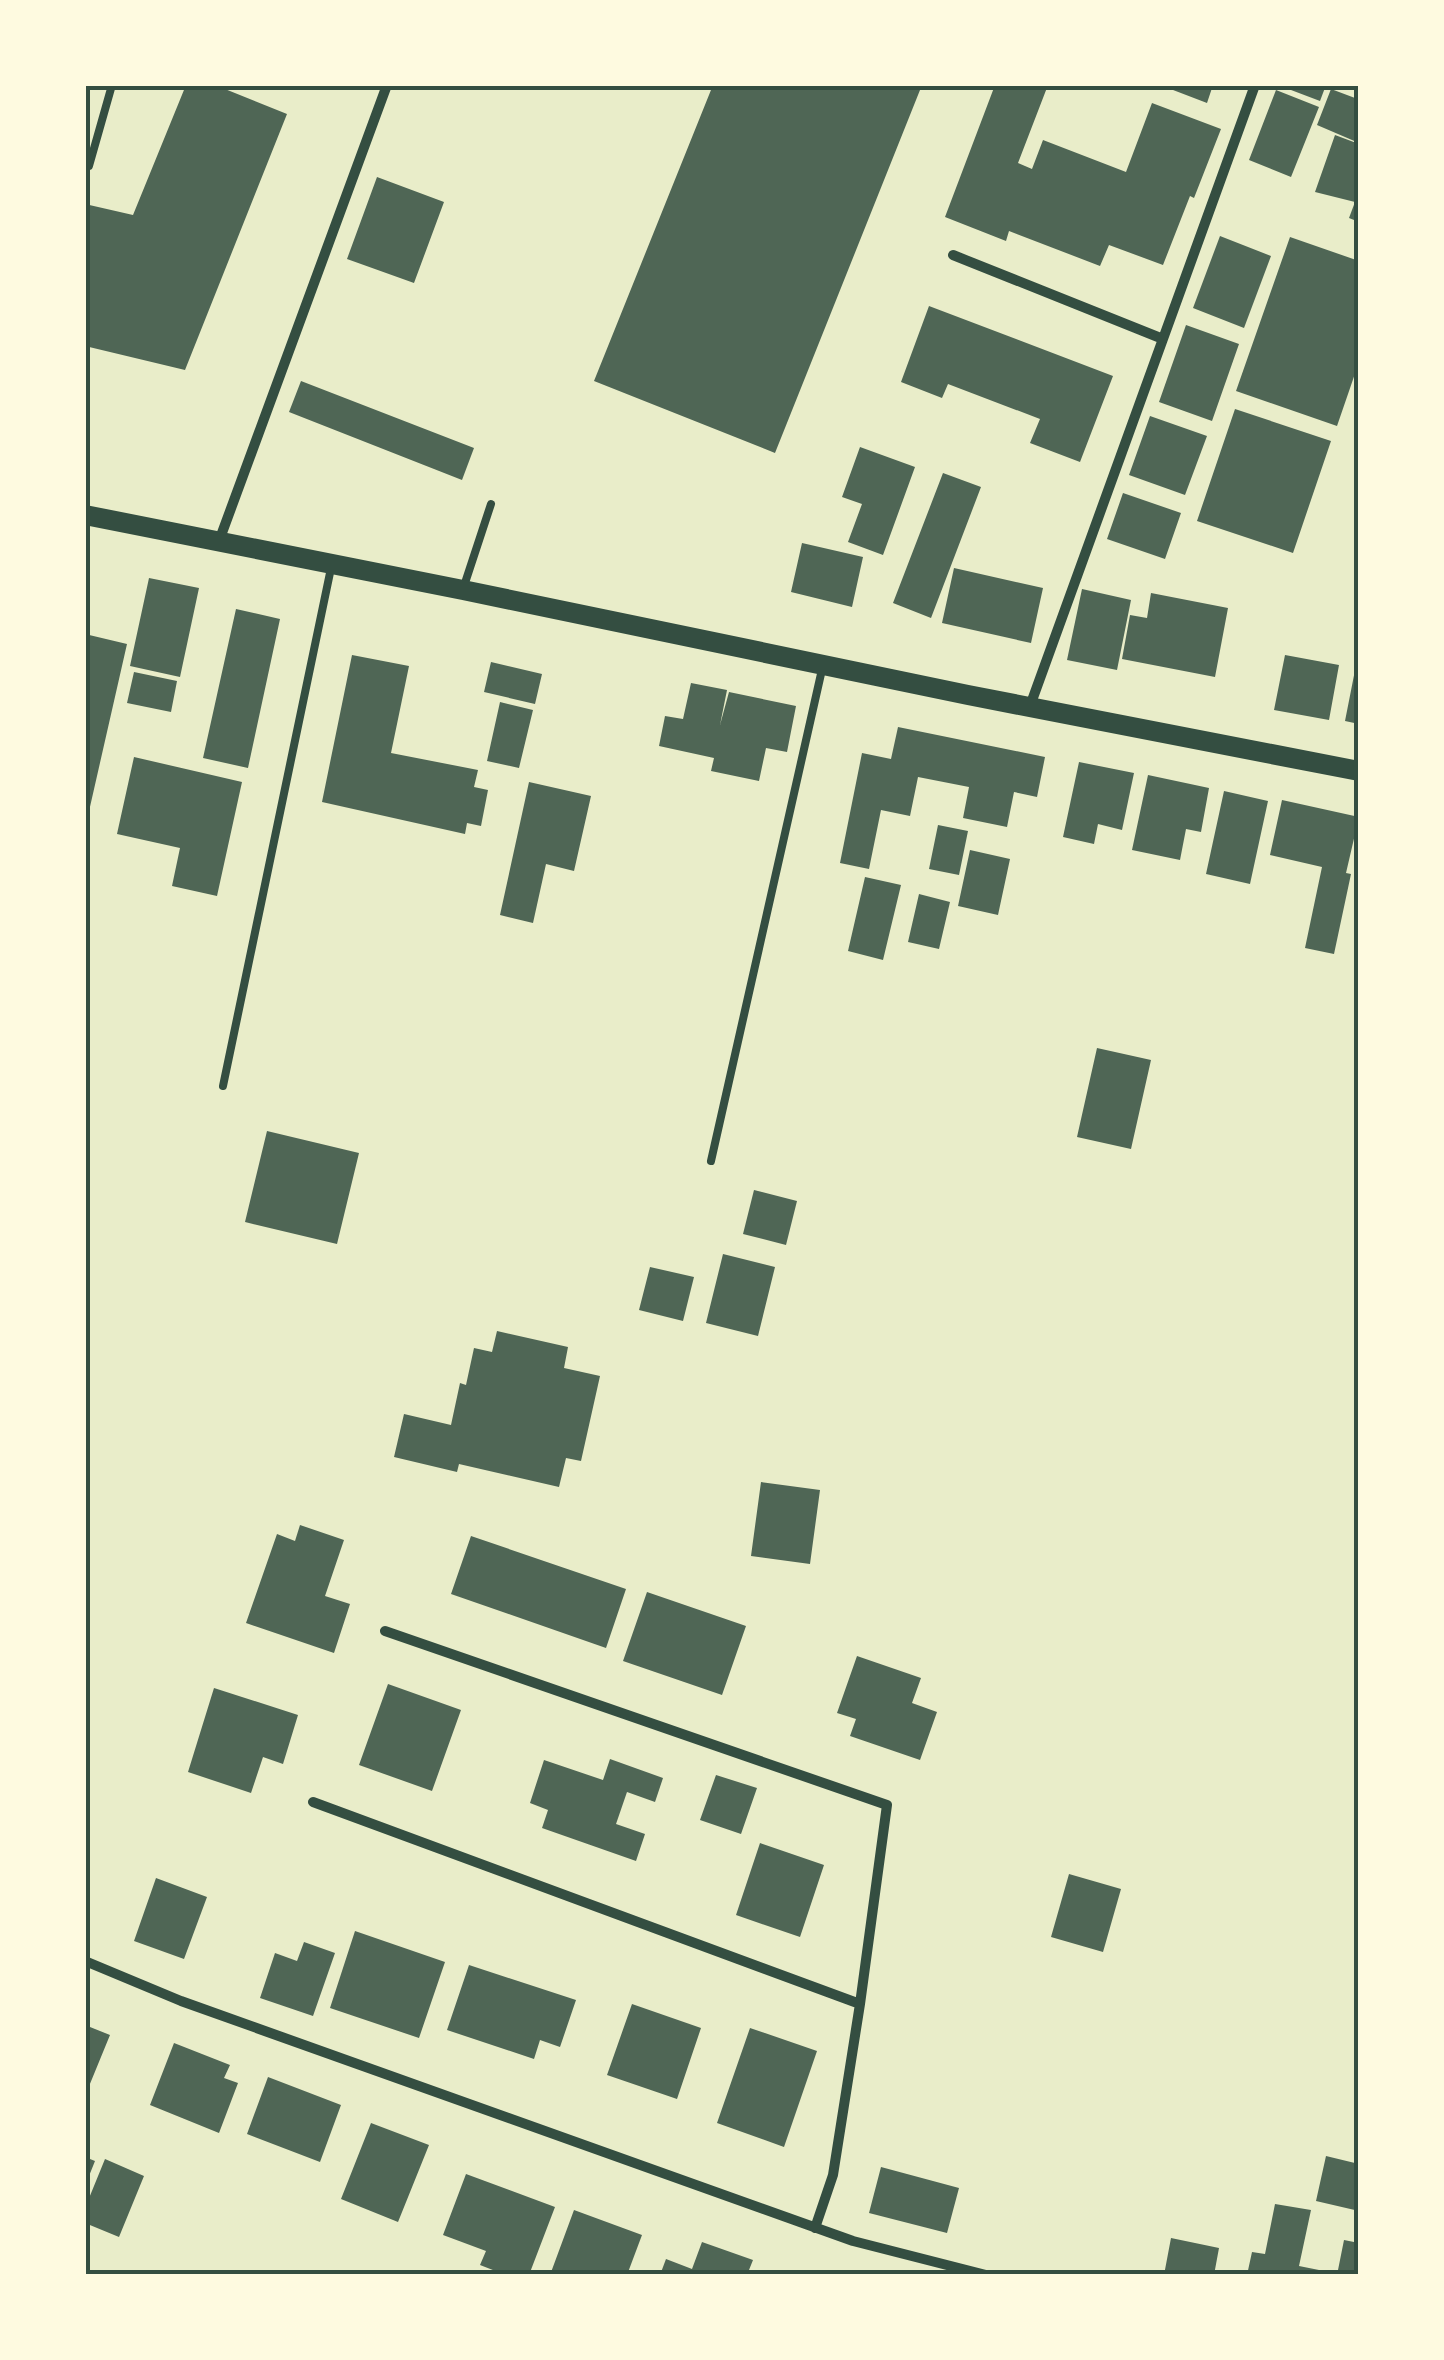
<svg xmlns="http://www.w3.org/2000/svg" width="1444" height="2360" font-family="'Golos Text',sans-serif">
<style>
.building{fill:#4f6655}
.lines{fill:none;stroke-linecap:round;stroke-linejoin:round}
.service{stroke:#344e41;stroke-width:8}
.minor{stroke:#344e41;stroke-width:10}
.secondary{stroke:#344e41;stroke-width:20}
.neatline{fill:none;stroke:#344e41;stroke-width:4}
</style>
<rect width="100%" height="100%" fill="#e9edc9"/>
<path class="building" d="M 186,85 L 215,85 L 287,114 L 185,370 L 85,346 L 85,204 L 133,215 Z
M 713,85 L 922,85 L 775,453 L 594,381 Z
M 995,85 L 1048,85 L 1018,163 L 1032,169 L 1043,140 L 1126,172 L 1152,103 L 1221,129 L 1194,198 L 1190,196 L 1163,265 L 1109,245 L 1100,266 L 1009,231 L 1006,241 L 945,217 Z
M 1160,85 L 1213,85 L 1207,103 Z
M 1293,85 L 1326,85 L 1320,101 L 1291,90 Z
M 1331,89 L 1355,98 L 1359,89 L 1359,143 L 1317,125 Z
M 1276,90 L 1319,107 L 1291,177 L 1249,160 Z
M 1335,135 L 1359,144 L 1359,222 L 1349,218 L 1355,202 L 1315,192 Z
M 377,177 L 444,202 L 414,283 L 347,259 Z
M 1220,236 L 1271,256 L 1244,328 L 1193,308 Z
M 1290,237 L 1359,261 L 1359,362 L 1337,426 L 1236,391 Z
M 929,306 L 1113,376 L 1080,462 L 1030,443 L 1040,419 L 948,384 L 942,398 L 901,382 Z
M 1186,325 L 1239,344 L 1212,421 L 1159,402 Z
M 301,381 L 474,448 L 462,480 L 289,412 Z
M 1235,409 L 1331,441 L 1293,553 L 1197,521 Z
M 1150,416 L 1207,436 L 1185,495 L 1129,475 Z
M 860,447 L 915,467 L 883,555 L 848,542 L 862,504 L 842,497 Z
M 943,473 L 981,487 L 931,618 L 893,603 Z
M 1123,493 L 1181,513 L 1165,559 L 1107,539 Z
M 802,543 L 863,557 L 852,607 L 791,592 Z
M 954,568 L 1043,588 L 1031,643 L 942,623 Z
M 149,578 L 199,588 L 180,677 L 130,666 Z
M 1082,589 L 1131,600 L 1117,670 L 1067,660 Z
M 1151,593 L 1228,608 L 1215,677 L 1122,659 L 1130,615 L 1147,618 Z
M 236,609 L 280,619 L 248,768 L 203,758 Z
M 85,634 L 127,644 L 87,820 L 85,820 Z
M 352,655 L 409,666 L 391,753 L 478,770 L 474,787 L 488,790 L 481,826 L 467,823 L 465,834 L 322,802 Z
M 1285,655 L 1339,665 L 1329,720 L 1274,710 Z
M 1357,660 L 1359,660 L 1359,724 L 1345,721 Z
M 491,662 L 542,674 L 535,704 L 484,692 Z
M 134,672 L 177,681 L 171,712 L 127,703 Z
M 691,683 L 727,690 L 720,725 L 729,692 L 796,706 L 787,752 L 766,748 L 759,781 L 711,771 L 714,758 L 659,746 L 665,716 L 683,719 Z
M 500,702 L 533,710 L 519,768 L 487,761 Z
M 898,727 L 1045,757 L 1037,797 L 1014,792 L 1007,827 L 963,818 L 969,787 L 918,777 L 910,816 L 881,810 L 869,869 L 840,863 L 862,753 L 891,759 Z
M 134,757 L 242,782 L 217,896 L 172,886 L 180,848 L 117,834 Z
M 1079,762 L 1134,773 L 1122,830 L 1098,824 L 1094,844 L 1063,837 Z
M 1148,775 L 1209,788 L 1201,832 L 1186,829 L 1180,860 L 1132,850 Z
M 529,782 L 591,796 L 574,871 L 546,864 L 533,923 L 500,915 Z
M 1224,791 L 1268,801 L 1250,884 L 1206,874 Z
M 1282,800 L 1359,817 L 1346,873 L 1351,874 L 1334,954 L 1305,948 L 1322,867 L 1270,855 Z
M 938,825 L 968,831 L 959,875 L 929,869 Z
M 970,850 L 1010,859 L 998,915 L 958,906 Z
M 865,877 L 901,885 L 883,960 L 848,951 Z
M 919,894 L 950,902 L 939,949 L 908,942 Z
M 1097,1048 L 1151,1060 L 1131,1149 L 1077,1137 Z
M 267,1131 L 359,1153 L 337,1244 L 245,1222 Z
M 754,1190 L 797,1201 L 786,1245 L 743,1234 Z
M 723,1254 L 775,1267 L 758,1336 L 706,1323 Z
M 650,1267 L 694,1277 L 683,1321 L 639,1310 Z
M 497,1331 L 568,1347 L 564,1368 L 600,1376 L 581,1461 L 566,1458 L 559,1487 L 459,1464 L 457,1472 L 394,1457 L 404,1414 L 451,1425 L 460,1383 L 466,1385 L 474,1348 L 492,1352 Z
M 761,1482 L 820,1490 L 810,1564 L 751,1556 Z
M 300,1525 L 344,1540 L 325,1596 L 350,1604 L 334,1653 L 246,1623 L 277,1534 L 295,1541 Z
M 471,1536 L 626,1589 L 606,1648 L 451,1594 Z
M 647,1592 L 746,1626 L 722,1695 L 623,1661 Z
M 857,1656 L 921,1678 L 912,1703 L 937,1712 L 920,1760 L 850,1736 L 856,1719 L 837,1713 Z
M 388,1684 L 461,1710 L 432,1791 L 359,1765 Z
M 214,1688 L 298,1715 L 283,1764 L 263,1757 L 251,1793 L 188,1772 Z
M 610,1759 L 663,1778 L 655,1802 L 627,1792 L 616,1824 L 645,1834 L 636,1861 L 542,1828 L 548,1810 L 530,1803 L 544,1760 L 603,1780 Z
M 716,1775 L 757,1788 L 741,1834 L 700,1820 Z
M 760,1843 L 824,1865 L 800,1937 L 736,1915 Z
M 1069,1874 L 1121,1889 L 1103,1952 L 1051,1937 Z
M 156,1878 L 207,1897 L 184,1959 L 134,1941 Z
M 355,1931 L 445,1962 L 419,2038 L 330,2008 Z
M 304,1942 L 335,1953 L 313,2016 L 260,1998 L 275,1953 L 297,1961 Z
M 469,1965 L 576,2000 L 560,2047 L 540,2040 L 534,2059 L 447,2030 Z
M 632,2004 L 701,2028 L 677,2099 L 607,2075 Z
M 85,2025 L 110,2035 L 85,2096 Z
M 750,2028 L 817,2051 L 784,2147 L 717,2123 Z
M 174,2043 L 230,2065 L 224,2078 L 238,2083 L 219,2133 L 150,2105 Z
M 268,2077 L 341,2105 L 320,2162 L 247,2134 Z
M 371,2123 L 429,2145 L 398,2222 L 341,2199 Z
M 1326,2156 L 1359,2164 L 1359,2211 L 1316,2201 Z
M 85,2157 L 95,2161 L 85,2186 Z
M 105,2159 L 144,2176 L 119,2237 L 85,2223 L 85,2208 Z
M 881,2167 L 959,2188 L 947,2233 L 869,2213 Z
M 466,2174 L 555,2207 L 529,2275 L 497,2275 L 498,2272 L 480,2265 L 486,2251 L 443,2235 Z
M 1275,2204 L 1311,2210 L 1299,2266 L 1334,2273 L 1334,2275 L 1247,2275 L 1252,2252 L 1265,2254 Z
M 574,2210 L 642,2235 L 627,2275 L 550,2275 Z
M 1171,2238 L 1219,2248 L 1214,2275 L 1164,2275 Z
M 1344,2240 L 1359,2243 L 1359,2275 L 1337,2275 Z
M 702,2242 L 753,2260 L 747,2275 L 660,2275 L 666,2259 L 692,2269 Z"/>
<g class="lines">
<path class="service" d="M 85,165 L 89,166 L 112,85
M 464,586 L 491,504
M 223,1086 L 331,568
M 711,1161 L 823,665"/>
<path class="minor" d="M 953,255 L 1163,339
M 219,541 L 387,85
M 1030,706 L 1255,85
M 385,1631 L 887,1805 L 860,2004 L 833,2175 L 815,2228
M 313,1802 L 860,2004
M 85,1961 L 181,2001 L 853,2241 L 986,2275"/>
<path class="secondary" d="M 85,515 L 463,590 L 968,695 L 1359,771"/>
</g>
<rect width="1444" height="2360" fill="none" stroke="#fefae0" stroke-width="175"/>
<rect x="88" y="88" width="1268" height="2184" class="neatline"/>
</svg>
